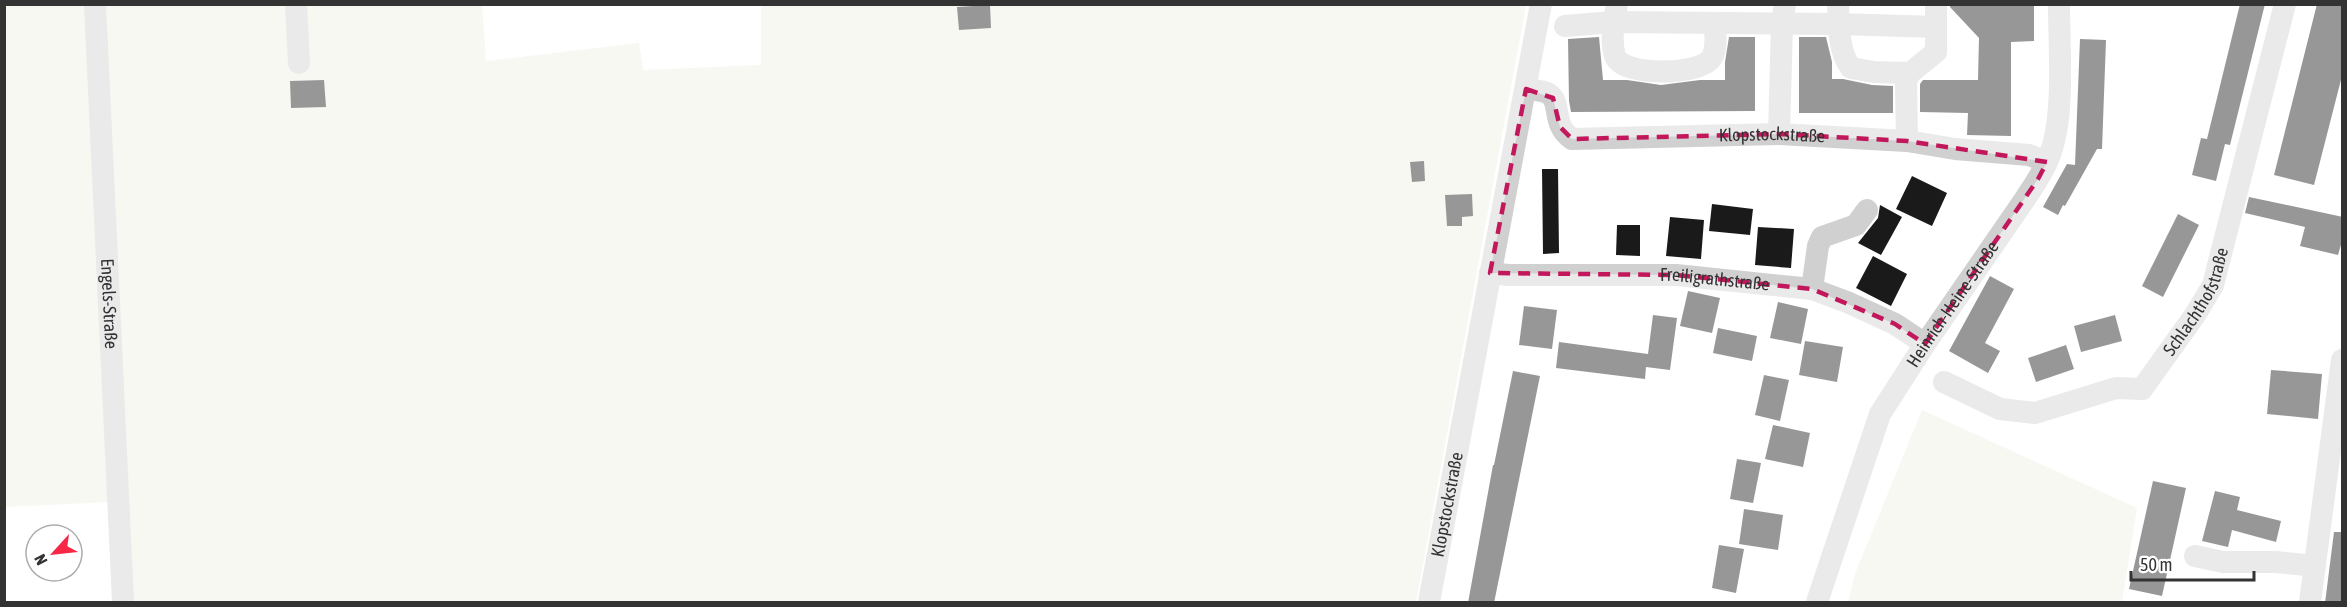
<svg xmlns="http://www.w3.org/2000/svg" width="2347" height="607" font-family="'Asap Condensed',sans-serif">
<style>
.green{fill:#eaf0e1}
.building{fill:#1a1a1a}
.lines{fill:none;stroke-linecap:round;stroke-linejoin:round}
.minor{stroke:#d0d0d0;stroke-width:22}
.marked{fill:none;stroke:#c2185b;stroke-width:4.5;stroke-dasharray:12 8;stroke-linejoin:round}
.labels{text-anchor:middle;stroke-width:6;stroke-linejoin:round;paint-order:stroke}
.street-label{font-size:18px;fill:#333;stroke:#fff}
</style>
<rect width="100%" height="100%" fill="#fff"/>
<path class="green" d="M 4,5 L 482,5 L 486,61 L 639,43 L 643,70 L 761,65 L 761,5 L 1526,5 L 1416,602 L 134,602 L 108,502 L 5,507 Z
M 1922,410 L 2137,508 L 2122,602 L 1848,602 L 1855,574 Z"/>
<path class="building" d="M 1950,4 L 2034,4 L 2034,41 L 2011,42 L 2011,136 L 1967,135 L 1968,113 L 1920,112 L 1920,84 L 1923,80 L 1978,80 L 1979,38 L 1950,7 Z
M 2240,4 L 2265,4 L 2230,145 L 2225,144 L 2216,181 L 2192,175 L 2201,138 L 2207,139 Z
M 2317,4 L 2343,4 L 2343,72 L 2314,185 L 2274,175 Z
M 990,5 L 991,28 L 959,30 L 957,7 Z
M 1599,37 L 1603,80 L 1627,80 L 1661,85 L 1700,80 L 1725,80 L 1725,62 L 1729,37 L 1755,37 L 1755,111 L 1571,112 L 1569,101 L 1568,39 Z
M 1799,37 L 1826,37 L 1832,62 L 1832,79 L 1843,79 L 1872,85 L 1893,86 L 1893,113 L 1799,113 Z
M 2080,39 L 2106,40 L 2102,149 L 2097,149 L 2065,206 L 2063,205 L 2058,215 L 2043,207 L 2067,164 L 2075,165 Z
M 324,80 L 326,107 L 291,108 L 290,81 Z
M 1424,161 L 1425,181 L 1412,182 L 1410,162 Z
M 1542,169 L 1558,169 L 1559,253 L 1543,254 Z
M 1912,176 L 1947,193 L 1932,226 L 1896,209 Z
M 1472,194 L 1473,216 L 1462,217 L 1462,226 L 1447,226 L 1445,195 Z
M 2249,197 L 2343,217 L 2343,238 L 2338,255 L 2300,246 L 2305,227 L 2245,213 Z
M 1712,204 L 1753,209 L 1750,235 L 1709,231 Z
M 1880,205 L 1902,217 L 1881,255 L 1858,243 L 1878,218 Z
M 2178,214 L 2199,225 L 2163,297 L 2142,286 Z
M 1670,217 L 1704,220 L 1701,259 L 1666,256 Z
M 1617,225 L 1640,225 L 1640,256 L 1616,255 Z
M 1758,227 L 1794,229 L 1791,268 L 1755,265 Z
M 1873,256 L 1907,274 L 1891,306 L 1856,288 Z
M 1990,276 L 2014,289 L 1985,343 L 2000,351 L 1988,373 L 1949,351 Z
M 1688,291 L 1720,298 L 1712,333 L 1680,326 Z
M 1778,302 L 1808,309 L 1801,344 L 1770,338 Z
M 1524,306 L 1557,310 L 1552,349 L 1519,345 Z
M 1653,315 L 1677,318 L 1670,370 L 1646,367 L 1645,379 L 1556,368 L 1559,342 L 1648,354 Z
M 2115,315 L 2122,341 L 2081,352 L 2074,326 Z
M 1718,328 L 1757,336 L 1752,361 L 1713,353 Z
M 1805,341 L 1843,347 L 1837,382 L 1799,375 Z
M 2066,345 L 2074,369 L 2036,382 L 2028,358 Z
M 2271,370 L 2322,374 L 2318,419 L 2267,414 Z
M 1513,371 L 1540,376 L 1494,603 L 1468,603 L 1493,465 L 1494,465 Z
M 1764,375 L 1789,380 L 1780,421 L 1755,415 Z
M 1773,425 L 1810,433 L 1803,467 L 1765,459 Z
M 1737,459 L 1761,463 L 1753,503 L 1730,499 Z
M 2153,481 L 2186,488 L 2162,596 L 2129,589 Z
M 2215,491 L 2240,497 L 2237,510 L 2281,521 L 2276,542 L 2232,530 L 2228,547 L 2202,541 Z
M 1744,509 L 1783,515 L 1778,550 L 1739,544 Z
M 2334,532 L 2343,532 L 2343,603 L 2325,603 Z
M 1719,545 L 1744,549 L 1736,593 L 1712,588 Z"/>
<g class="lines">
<g class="minor">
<path id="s1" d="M 95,4 L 123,602"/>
<path d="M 296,4 L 299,63"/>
<path d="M 1617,4 C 1614,20 1610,40 1615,56 C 1623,77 1696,75 1710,60 C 1718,51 1715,35 1715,24"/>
<path d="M 1565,26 L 1613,22 L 1839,24 L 1936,27 L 1936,52 L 1910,73 L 1874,72 L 1851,68 C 1838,51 1839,26 1838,4"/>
<path d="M 1936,27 L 1936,4"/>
<path id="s2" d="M 1526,89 C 1533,90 1543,90 1549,94 C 1562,102 1551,125 1572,139 L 1779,134 L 1907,141 L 1955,149 L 2029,155 L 2047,162"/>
<path d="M 1779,134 L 1782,24 L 1785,4"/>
<path d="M 1907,141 L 1906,81 L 1910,73"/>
<path id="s3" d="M 1490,273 L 1508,275 L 1676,275 L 1812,289 L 1847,302 L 1895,324 L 1925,344"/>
<path d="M 1812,289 L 1818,246 L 1822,237 L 1856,225 L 1867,210"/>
<path id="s4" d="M 1944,382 L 2000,409 L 2035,413 L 2116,388 L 2142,389 L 2195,315 L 2213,285 L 2285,4"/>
<path d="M 2195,556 L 2223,562 L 2276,562 L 2315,566"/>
<path id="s5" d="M 1429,602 L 1541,4"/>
<path id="s6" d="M 1817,602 L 1880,414 L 1925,344 L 2025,199 C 2036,182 2048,165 2053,145 C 2064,107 2059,45 2059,4"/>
<path d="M 2310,602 L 2342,360"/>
</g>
</g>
<path d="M0 0H2347V607H0ZM 1526,89 L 1553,98 L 1560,127 L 1572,139 L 1779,134 L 1907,141 L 2047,162 L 2038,179 L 1925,344 L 1895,324 L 1812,289 L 1676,275 L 1490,273 Z" fill="#fff" fill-opacity=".55" fill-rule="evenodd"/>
<path class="marked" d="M 1526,89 L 1553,98 L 1560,127 L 1572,139 L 1779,134 L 1907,141 L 2047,162 L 2038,179 L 1925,344 L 1895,324 L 1812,289 L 1676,275 L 1490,273 Z"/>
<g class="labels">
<g class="street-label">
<text dy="6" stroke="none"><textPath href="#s2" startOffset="276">Klopstockstraße</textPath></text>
<text dy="6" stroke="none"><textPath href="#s3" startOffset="225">Freiligrathstraße</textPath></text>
<text dy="6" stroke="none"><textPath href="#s4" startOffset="312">Schlachthofstraße</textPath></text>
<text dy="6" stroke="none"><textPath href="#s1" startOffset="300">Engels-Straße</textPath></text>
<text dy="6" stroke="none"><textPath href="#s6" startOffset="330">Heinrich-Heine-Straße</textPath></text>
<text dy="6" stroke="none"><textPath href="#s5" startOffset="99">Klopstockstraße</textPath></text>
</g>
</g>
<rect width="2347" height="607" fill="none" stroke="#333333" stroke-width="12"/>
<g transform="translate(54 553) rotate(243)"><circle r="28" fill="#ffffff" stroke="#adadad" stroke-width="1.5"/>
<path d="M0-4.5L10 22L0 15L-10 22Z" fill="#f62845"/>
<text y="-9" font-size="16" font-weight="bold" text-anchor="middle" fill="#333333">N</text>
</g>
<path d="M2131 571v9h123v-9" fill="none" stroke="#333333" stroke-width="3"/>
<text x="2140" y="571" font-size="18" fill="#333333" stroke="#ffffff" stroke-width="4.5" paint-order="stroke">50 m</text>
</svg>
